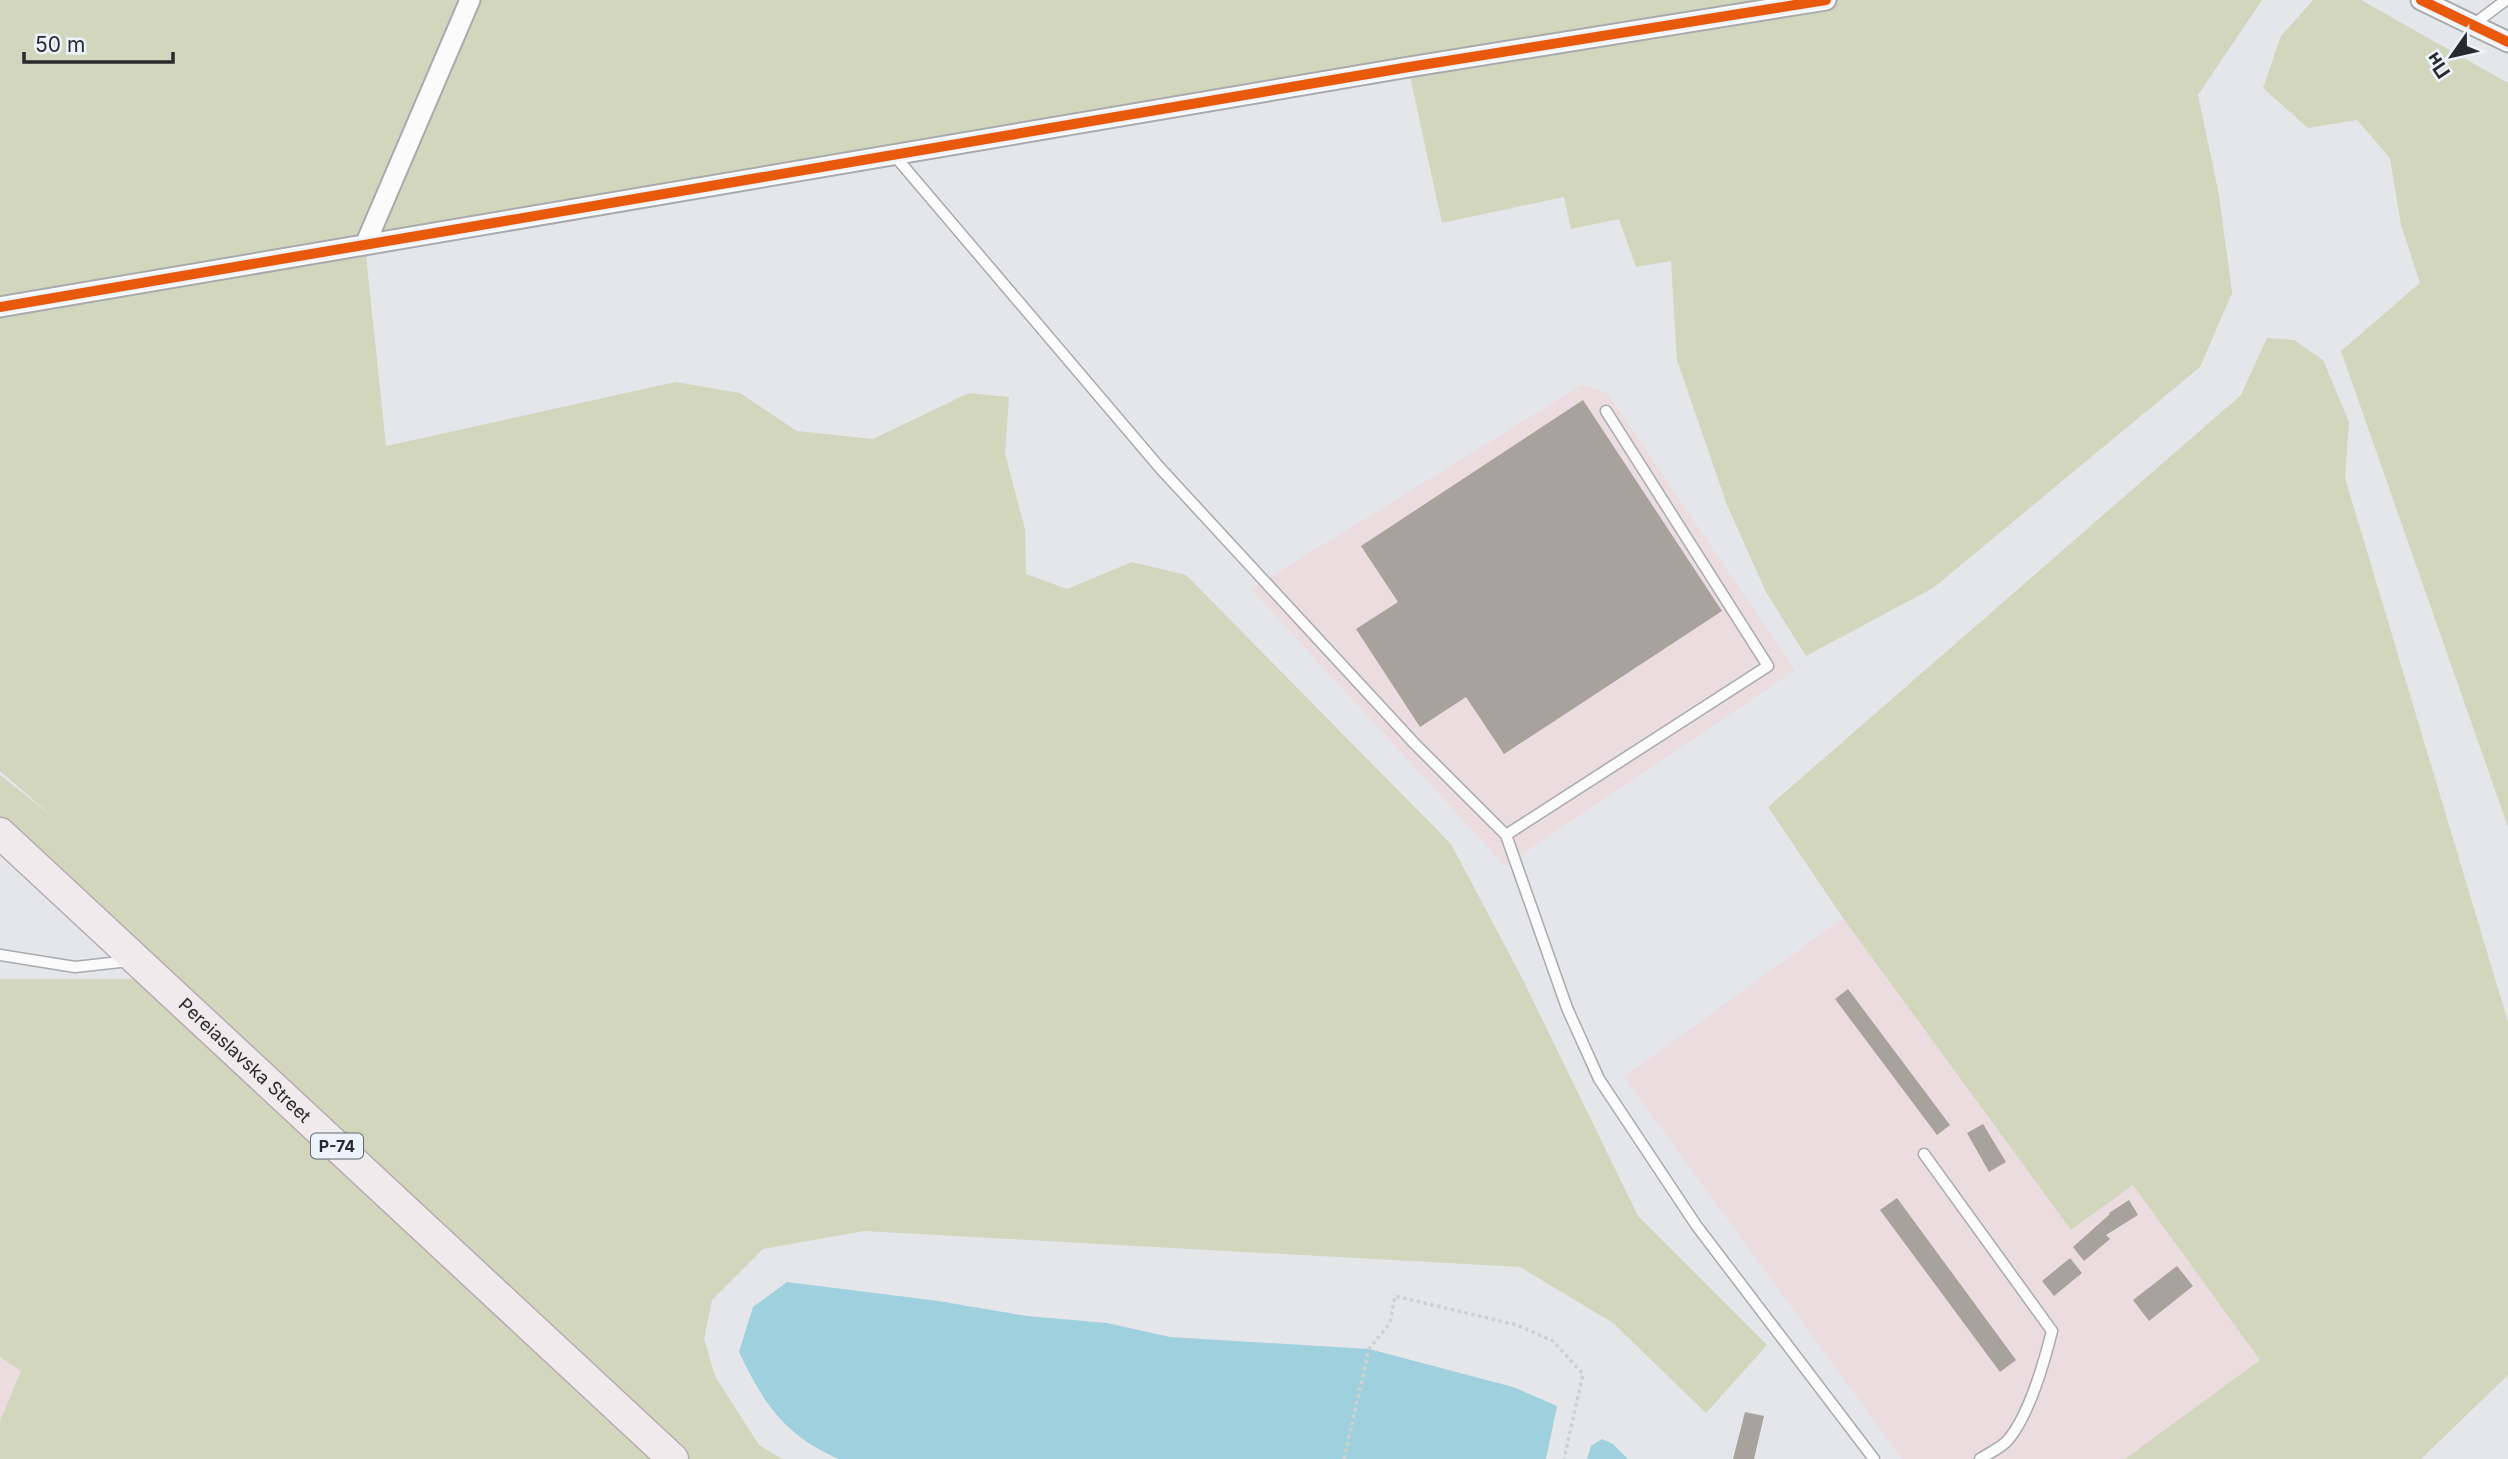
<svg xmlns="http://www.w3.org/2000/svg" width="2508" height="1459" font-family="Inter,sans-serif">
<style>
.industrial{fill:#eadcdf}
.green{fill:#d1d6bc}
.water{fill:#9fd0dd}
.building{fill:#a7a29b}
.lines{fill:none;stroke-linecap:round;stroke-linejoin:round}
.service-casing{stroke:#a8aaad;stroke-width:13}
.minor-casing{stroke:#a8aaad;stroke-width:23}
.primary-casing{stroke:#b6adb0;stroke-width:33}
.path{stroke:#cfd0d1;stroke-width:3.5;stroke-dasharray:3.5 3.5;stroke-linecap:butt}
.service{stroke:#fbfbfc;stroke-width:10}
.minor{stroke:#fbfbfc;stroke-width:19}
.primary{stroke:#efeaec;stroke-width:30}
.cycleway-casing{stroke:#edf3fc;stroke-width:15}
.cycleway{stroke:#e8590c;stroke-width:10}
.labels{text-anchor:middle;stroke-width:6;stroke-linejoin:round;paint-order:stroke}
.shield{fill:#edf3fc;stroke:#63666c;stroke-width:2}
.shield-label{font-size:16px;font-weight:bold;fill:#282a2e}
.street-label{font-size:18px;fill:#282a2e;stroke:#edf3fc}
</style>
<rect width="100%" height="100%" fill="#e4e6ea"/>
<path class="industrial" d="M 1582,385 L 1607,393 L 1795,670 L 1505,866 L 1251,589 Z
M 1843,918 L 2071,1230 L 2133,1185 L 2261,1360 L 2125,1459 L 1902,1459 L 1624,1077 Z
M 0,1357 L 21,1370 L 0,1421 Z"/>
<path class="green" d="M 0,0 L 2262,0 L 2198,95 L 2219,195 L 2232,293 L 2200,367 L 1933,588 L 1806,656 L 1766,592 L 1727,505 L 1677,360 L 1671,261 L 1636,267 L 1619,219 L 1571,229 L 1564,197 L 1442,223 L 1408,67 L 365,246 L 386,446 L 676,382 L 740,393 L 797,431 L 873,439 L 969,393 L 1009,397 L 1005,454 L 1025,529 L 1026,574 L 1067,589 L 1132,562 L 1186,575 L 1451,844 L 1522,978 L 1638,1216 L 1767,1345 L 1706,1413 L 1613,1323 L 1520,1267 L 864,1231 L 763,1249 L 712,1300 L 704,1339 L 715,1376 L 759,1445 L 782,1459 L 0,1459 L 0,1421 L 21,1371 L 0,1357 L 0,979 L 156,979 L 0,833 L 0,775 L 52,816 L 0,771 Z
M 2313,0 L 2361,0 L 2508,83 L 2508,827 L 2341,351 L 2420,283 L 2401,225 L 2390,158 L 2357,120 L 2308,128 L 2263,88 L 2281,36 Z
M 2267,338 L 2294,340 L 2323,360 L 2349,422 L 2345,478 L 2508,1022 L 2508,1375 L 2421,1459 L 2125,1459 L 2260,1360 L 2133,1185 L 2071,1230 L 1843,918 L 1768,807 L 2241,395 Z"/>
<path class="water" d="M 787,1282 L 938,1301 L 1027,1316 L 1107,1323 L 1170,1337 L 1369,1349 L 1513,1387 L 1557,1406 L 1546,1459 L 839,1459 C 784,1435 764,1404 739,1352 L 753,1307 Z
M 1602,1439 L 1613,1444 L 1628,1459 L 1587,1459 L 1591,1446 Z"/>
<path class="building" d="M 1583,400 L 1722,611 L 1504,754 L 1466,697 L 1420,727 L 1356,629 L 1398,602 L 1361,546 Z
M 1848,989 L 1950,1125 L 1937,1135 L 1835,999 Z
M 1983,1124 L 2006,1162 L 1989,1172 L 1967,1133 Z
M 1897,1198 L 2016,1360 L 2000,1372 L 1880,1210 Z
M 2129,1200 L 2138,1215 L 2106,1235 L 2110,1239 L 2084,1261 L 2073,1247 L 2110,1214 L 2109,1213 Z
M 2070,1258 L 2082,1273 L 2054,1296 L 2042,1281 Z
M 2177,1266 L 2193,1286 L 2149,1321 L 2133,1300 Z
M 1745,1412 L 1764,1416 L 1754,1459 L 1733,1459 Z"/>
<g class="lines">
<defs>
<path id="service" d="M 2474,24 L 2506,0
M 894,155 L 1160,468 L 1414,743 L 1506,835 L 1768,666 L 1606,411
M 1506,835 L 1567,1008 L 1599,1079 L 1696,1225 L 1874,1459
M 0,955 L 75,967 L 129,961
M 1924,1154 L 2052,1331 C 2044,1363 2029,1415 2008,1440 C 2001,1448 1989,1453 1980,1459"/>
<path id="minor" d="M 2421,0 L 2508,42
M 365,245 L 470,0
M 0,307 L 1409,67 L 1826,0"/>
<g id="primary">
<path id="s1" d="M 0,833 L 673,1459"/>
</g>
</defs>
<use href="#service" class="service-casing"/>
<use href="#minor" class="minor-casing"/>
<use href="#primary" class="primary-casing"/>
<path class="path" d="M 1344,1459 L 1369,1349 L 1390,1323 L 1395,1296 L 1517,1325 L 1553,1341 L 1583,1374 L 1564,1459"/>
<use href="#service" class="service"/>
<use href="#minor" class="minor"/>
<use href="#primary" class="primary"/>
<defs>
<path id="cycleway" d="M 2421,0 L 2508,42
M 0,307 L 1409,67 L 1826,0"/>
</defs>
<use href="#cycleway" class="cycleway-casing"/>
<use href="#cycleway" class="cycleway"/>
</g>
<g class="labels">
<rect class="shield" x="311" y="1133.5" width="52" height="25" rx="5"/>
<g class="shield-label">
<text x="337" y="1152">Р-74</text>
</g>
<g class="street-label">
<text dy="6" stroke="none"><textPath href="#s1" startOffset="334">Pereiaslavska Street</textPath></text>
</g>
</g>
<g transform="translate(2452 56) rotate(236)" stroke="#edf3fc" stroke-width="5" paint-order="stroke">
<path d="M0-5L12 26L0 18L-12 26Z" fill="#282a2e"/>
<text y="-10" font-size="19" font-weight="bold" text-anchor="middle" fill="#282a2e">Пн</text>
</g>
<path d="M24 52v10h149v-10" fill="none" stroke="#282a2e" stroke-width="3.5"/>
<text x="35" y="52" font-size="21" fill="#282a2e" stroke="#edf3fc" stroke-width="5" paint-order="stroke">50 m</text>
</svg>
